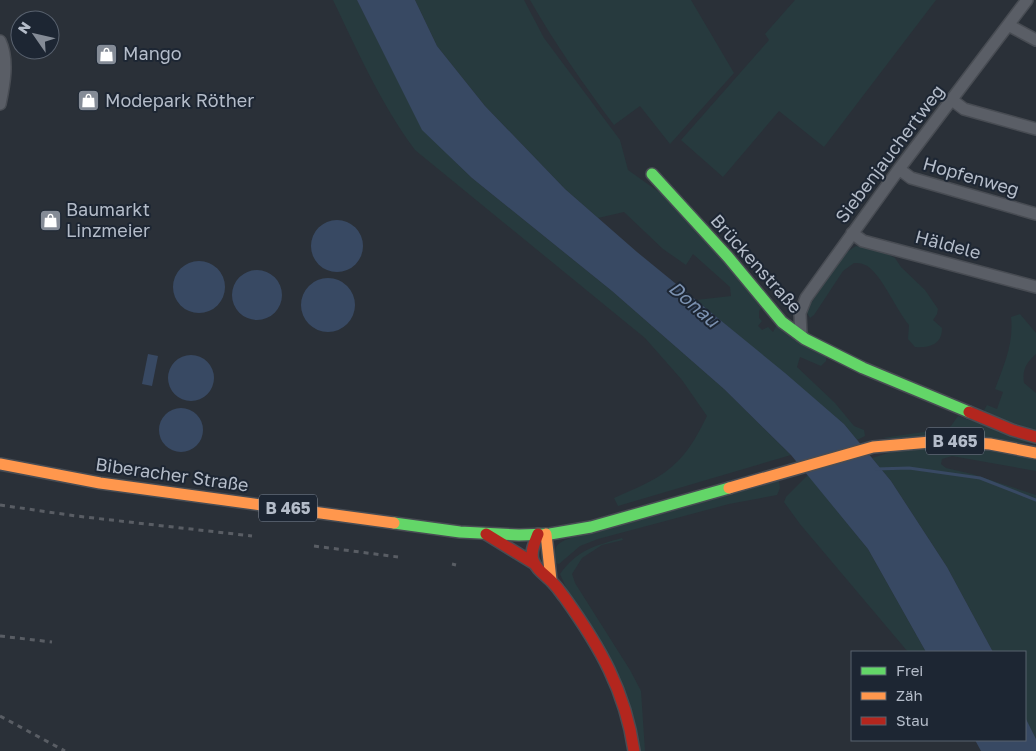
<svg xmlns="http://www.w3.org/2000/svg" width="1036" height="751" font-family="'Golos Text',sans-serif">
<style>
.green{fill:#273a3e}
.water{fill:#384963}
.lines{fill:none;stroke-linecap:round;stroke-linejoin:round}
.stream{stroke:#384963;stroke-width:3}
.street-casing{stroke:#484c53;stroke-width:14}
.fast-casing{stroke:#484c53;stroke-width:14}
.slow-casing{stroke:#484c53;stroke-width:14}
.jam-casing{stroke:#484c53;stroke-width:14}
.street{stroke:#5a5e66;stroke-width:11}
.fast{stroke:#63d668;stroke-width:11}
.slow{stroke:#ff974d;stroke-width:11}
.jam{stroke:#b3261e;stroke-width:11}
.rail{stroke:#595d64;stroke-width:3;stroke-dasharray:5 5;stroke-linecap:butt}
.labels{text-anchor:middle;stroke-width:4;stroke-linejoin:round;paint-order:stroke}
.shield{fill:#1d2633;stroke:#878f9c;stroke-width:1}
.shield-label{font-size:16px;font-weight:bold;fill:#b4bcc9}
.poi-label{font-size:18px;fill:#b4bcc9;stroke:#1d2633;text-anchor:start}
.street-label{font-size:18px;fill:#b4bcc9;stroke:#1d2633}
.water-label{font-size:19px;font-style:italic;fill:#7c92b1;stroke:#1d2633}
</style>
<rect width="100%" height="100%" fill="#2a3038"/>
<path class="green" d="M 333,0 L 357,0 L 423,130 L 472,178 L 612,291 L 724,389 L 791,455 L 618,506 L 614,498 C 636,488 661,479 678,461 C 691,448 699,432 707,416 L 682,380 L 645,338 L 415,150 C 381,104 358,52 333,0 Z
M 415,0 L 524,0 L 544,38 L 620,140 L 628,170 L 673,202 L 764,305 L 759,311 L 759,318 L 762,321 L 758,326 L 762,330 L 768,327 L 773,332 L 778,323 L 826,356 L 826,361 L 821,366 L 800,357 L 797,367 L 835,403 L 854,426 L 864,430 L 865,436 L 857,440 L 844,424 L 696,300 L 731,296 L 730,287 L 693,254 L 686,265 L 663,249 L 624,212 L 598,218 L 565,189 L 485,106 L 437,46 Z
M 530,0 L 691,0 L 734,73 L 670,144 L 640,106 L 614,125 C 584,85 555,44 530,0 Z
M 795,0 L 936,0 L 824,147 L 779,111 L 723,177 L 681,140 L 769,40 L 765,34 Z
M 856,246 L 877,249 L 895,258 L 901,267 L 925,290 L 938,309 L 937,314 L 933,320 L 942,328 C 942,345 929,348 915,347 L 908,339 L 909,325 C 896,309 885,282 871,269 C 866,264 861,263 854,263 L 843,271 L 814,315 L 810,318 L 806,311 L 842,255 Z
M 1020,314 L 1036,333 L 1036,354 C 1026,363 1022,370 1024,383 L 1036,393 L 1036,431 L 983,412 L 987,405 L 997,409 L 1003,392 L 995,389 C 1004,365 1014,343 1011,317 Z
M 958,416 L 1036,443 L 882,438 L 945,429 L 951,426 Z
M 942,446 L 984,448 L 1036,459 L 1036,471 L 952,456 L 942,459 L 941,464 L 946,468 L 972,474 L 1036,495 L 1036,739 L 1025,717 L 1025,652 L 993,652 L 947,567 L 891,481 L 872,458 L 891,452 Z
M 808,475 L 868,549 L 926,652 L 908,652 L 800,524 L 784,502 L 786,497 Z
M 779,481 L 780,488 L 777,495 L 729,504 L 598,539 L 580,546 L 559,564 L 556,563 C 553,545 556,544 572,537 Z
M 622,538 L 623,540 L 602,545 L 582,558 L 572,574 L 575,583 L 630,670 L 641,691 L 645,751 L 639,751 L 560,574 C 577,550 594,546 622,538 Z"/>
<path class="water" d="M 357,0 L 415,0 L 437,46 L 485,106 L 565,189 L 637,252 L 785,373 L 844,424 L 891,481 L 947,567 L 993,652 L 926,652 L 868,549 L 791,455 L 724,389 L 612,291 L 472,178 L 422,130 Z
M311 246a26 26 0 1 1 52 0a26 26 0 1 1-52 0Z
M173 287a26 26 0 1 1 52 0a26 26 0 1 1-52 0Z
M232 295a25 25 0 1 1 50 0a25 25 0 1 1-50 0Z
M301 305a27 27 0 1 1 54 0a27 27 0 1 1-54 0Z
M 148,354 L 158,356 L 152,386 L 142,384 Z
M168 378a23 23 0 1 1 46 0a23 23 0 1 1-46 0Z
M159 430a22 22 0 1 1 44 0a22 22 0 1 1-44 0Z
M 1025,717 L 1036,739 L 1036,751 L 981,751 L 975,740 L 1025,740 Z"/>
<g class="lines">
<path class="stream" d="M 876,469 L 909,468 L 980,478 L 1036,500"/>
<defs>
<path id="street" d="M 1008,25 L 1036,40
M 0,41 C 9,60 4,85 0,104
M 952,100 L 964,109 L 1036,129
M 899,169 L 911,178 L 1036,214
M 852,233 L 863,241 L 1036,287
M 801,336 L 800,313 L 806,298 L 899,169 L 1027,0"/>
<path id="fast" d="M 652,174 L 728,257 L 782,322 L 805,339 L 863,368 L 969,412
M 394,523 L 460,532 L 519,535 L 550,534 L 591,527 L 729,488"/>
<path id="slow" d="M 0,464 L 100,483 L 394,523
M 729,488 L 873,447 L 942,441 L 990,444 L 1036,453
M 546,534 L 551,580"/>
<path id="jam" d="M 969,412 L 1012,430 L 1036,437
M 486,534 L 535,564
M 538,534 C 535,542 530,551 533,560 C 536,570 547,576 553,583 C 558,588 561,593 565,598 C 600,647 625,690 634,751"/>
</defs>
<use href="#street" class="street-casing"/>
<use href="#fast" class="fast-casing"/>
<use href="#slow" class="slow-casing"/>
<use href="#jam" class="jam-casing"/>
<use href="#street" class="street"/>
<use href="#fast" class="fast"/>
<use href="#slow" class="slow"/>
<use href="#jam" class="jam"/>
<path class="rail" d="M 0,505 L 76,516 L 252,536
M 314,546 L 398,557
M 452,564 L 456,565
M 0,636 L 52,642
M 0,716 L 65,751"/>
</g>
<defs>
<symbol id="shop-square" viewBox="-11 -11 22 22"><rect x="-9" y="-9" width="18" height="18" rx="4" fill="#848b96" stroke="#1d2633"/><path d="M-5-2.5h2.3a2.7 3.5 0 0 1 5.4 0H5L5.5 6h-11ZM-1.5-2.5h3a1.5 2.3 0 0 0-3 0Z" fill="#fff"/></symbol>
</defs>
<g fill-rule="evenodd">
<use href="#shop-square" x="94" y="42" width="25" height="25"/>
<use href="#shop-square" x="76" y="88" width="25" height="25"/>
<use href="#shop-square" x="38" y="208" width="25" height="25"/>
</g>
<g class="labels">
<g class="shield">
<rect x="926" y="427.5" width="58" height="27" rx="4"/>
<rect x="259" y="494.5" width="58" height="27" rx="4"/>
</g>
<g class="shield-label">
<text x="955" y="447">B 465</text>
<text x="288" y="514">B 465</text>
</g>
<g class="poi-label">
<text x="123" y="60">Mango</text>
<text x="105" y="107">Modepark Röther</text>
<text x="66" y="216">Baumarkt<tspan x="66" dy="21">Linzmeier</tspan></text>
</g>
<g class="street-label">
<text transform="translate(890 154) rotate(-53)" y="6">Siebenjauchertweg</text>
<text transform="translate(971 177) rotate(16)" y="6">Hopfenweg</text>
<text transform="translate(948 245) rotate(15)" y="6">Häldele</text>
<text transform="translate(756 264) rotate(48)" y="6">Brückenstraße</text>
<text transform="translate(172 475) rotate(8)" y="6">Biberacher Straße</text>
</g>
<g class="water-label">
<text transform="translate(694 304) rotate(41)" y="7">Donau</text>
</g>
</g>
<rect x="851" y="651" width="175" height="90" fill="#1d2633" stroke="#59626f"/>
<rect x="861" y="667" width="25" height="8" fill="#63d668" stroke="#59626f"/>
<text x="896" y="676" font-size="15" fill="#b4bcc9">Frei</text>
<rect x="861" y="692" width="25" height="8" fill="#ff974d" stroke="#59626f"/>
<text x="896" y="701" font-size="15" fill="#b4bcc9">Zäh</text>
<rect x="861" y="717" width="25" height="8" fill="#b3261e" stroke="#59626f"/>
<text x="896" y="726" font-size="15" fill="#b4bcc9">Stau</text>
<g transform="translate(35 35) rotate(304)"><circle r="24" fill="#1d2633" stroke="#59626f"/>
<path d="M0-4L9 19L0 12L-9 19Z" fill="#848b96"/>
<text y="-8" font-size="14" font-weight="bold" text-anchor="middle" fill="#b4bcc9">N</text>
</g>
</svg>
